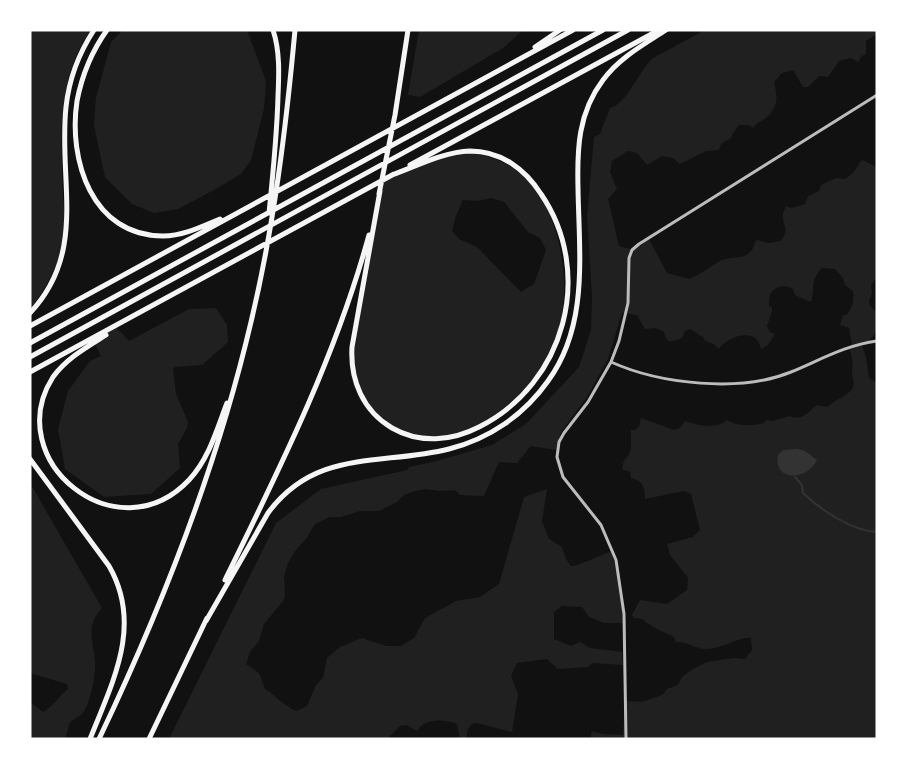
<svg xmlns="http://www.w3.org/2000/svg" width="907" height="769" font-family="Arial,sans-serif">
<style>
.green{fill:#202020;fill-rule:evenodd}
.water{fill:#333}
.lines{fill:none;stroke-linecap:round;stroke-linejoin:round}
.stream{stroke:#333;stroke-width:2}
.minor{stroke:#bcbcbc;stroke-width:3}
.motorway{stroke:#f5f5f5;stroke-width:5}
</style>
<rect width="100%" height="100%" fill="#111"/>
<path class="green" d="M 30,30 L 91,30 C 50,85 63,169 65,233 C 60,263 47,286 30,311 Z
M 123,30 L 247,30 L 266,81 L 264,109 L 251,160 L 241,174 L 214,190 L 178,209 L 154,213 L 132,204 L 105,177 L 94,126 L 96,98 L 111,42 Z
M 419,30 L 523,30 L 503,48 L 420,97 L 408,95 Z
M 705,30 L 877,30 L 877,34 L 866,41 L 866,54 L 862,56 L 858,62 L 851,58 L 839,61 L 828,77 L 819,76 L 808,87 L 803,87 L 793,70 L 782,73 L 774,82 C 777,94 779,105 769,115 C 764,121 758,121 753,128 L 748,125 L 739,125 L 733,133 L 731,138 L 721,144 L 719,150 L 706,151 L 680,164 L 673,158 L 662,156 L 647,165 L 637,153 L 628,151 L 612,161 L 610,172 L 617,189 L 608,199 L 619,246 L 634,250 L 649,239 L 667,273 L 689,279 C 702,274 710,266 722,260 C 736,255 751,262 756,240 L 769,243 L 781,241 C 790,227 783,230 783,216 C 782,213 785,209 786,206 L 791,208 L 805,204 L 808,196 L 819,191 L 821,185 L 836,178 L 845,179 L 853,173 L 862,160 L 877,167 L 877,277 L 871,285 L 872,293 L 869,301 L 870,306 L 877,312 C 877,329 878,337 862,345 L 866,357 L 869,378 L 877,383 L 877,739 L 590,739 L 592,731 L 602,734 L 623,735 L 625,701 L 642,702 L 662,695 L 667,689 L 678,685 L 682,677 L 693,669 L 707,662 L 733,658 L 745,659 L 752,650 L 751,638 C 740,636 721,650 705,649 C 694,648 687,641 676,642 L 673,636 C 665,633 648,625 642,619 L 634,618 L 632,615 L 640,600 L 667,604 L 687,590 L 688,578 L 670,555 L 667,544 L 693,537 L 700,530 L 691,494 L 684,491 L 645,499 C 645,487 643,481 631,478 L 630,472 L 622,469 L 624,460 C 634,452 630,442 631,430 L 635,430 L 639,426 L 641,418 L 674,430 L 680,428 L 685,421 C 696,425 717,430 727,420 C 738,427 751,426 764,423 L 766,420 L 773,421 L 789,416 C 802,422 808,412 817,405 L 827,407 C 833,401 841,399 847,394 C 858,385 852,381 852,372 C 853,361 853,359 849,348 L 852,344 L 849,328 L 840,325 L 843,315 L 846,315 C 853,309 854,299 853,291 L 845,285 L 843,278 L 835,269 L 822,268 C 809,282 816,286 811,302 L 795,295 L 793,289 C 783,283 769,287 769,302 C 769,311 772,302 772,311 C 771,316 768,322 767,326 L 770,332 L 775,334 L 768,345 L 761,349 C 758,326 727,336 719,349 L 714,344 L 705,341 L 703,337 L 690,329 L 685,331 L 682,338 C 672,341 667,346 664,332 L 656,328 L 645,329 L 637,315 L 622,313 L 608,359 L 587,397 L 561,432 L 556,450 L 531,446 L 517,463 L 499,462 L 484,496 L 460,495 L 455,490 L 439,491 L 426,489 L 415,491 L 404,495 L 397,502 L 379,511 L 360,511 L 341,517 L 329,517 L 315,524 L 306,539 L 295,551 L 288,563 L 284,576 L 285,595 L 283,601 L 264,624 L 259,641 L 250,652 L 246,664 C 264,676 258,672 265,689 C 276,696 285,707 297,711 L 307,706 L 316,685 L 323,678 L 327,658 L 340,647 L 362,638 L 386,646 L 401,646 L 414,638 L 425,618 L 456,601 L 480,597 L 499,584 L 524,497 L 547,489 L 542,521 L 549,539 L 562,547 L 566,559 L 571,566 C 580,566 599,555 610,552 L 612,553 L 620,585 L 623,620 L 622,623 L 604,623 L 589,617 L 582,607 L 562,606 L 554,612 L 554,639 L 571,646 L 580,642 L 590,648 L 622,652 L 623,665 L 593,663 L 588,667 L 558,669 L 547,659 L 517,663 L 511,676 L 518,694 L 512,732 L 477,723 L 472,724 L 468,729 L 466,739 L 460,739 L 457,724 C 445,719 425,718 417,731 L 406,725 L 400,726 L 387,739 L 169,739 L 276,523 L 321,489 L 407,470 L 409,467 L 433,462 L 492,445 L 526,424 L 579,367 L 591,330 L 592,295 L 587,216 L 594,137 L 600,134 L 610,108 C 626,105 640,69 653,58 Z
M 469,152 C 515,160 542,184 555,229 C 576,299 562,366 501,411 C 493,417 484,426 475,429 C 467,432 433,440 426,440 C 420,440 414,436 408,435 C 369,423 349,396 349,354 L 384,179 L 427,161 ZM 491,198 L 504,202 L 528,232 L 540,238 L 546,250 L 534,284 L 521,292 L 477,247 L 459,239 L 452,231 L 456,216 L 463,200 L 478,201 Z
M 216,308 L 227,325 L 228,342 L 202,365 L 175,367 L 173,369 L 176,394 L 188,422 L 187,428 L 178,444 L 180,468 L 151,494 L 104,497 L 65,469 L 58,429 L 68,391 L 90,361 L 101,356 L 94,342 L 116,327 L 129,341 L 189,309 Z
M 30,483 L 102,608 C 84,628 94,641 95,663 C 96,674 90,706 82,714 C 79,717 74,719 70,722 L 65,739 L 30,739 L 30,702 L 43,712 C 54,706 58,697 68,689 L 67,684 L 30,673 Z"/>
<path class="water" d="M 798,449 L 805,451 L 817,460 C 807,481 773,482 778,455 L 783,450 Z"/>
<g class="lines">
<path class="stream" d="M 795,477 L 802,485 L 803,493 C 821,510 852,531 877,532"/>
<path class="minor" d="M 611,362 C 660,384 740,393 791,372 C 820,360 846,345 877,341
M 626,739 L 624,614 L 616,560 L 601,525 L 563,477 L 557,457 L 559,442 L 564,433 L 588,402 L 611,362 L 619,341 L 628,303 L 629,258 L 632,250 L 639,244 L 877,95"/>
<path class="motorway" d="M 107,30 C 92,51 82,75 77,101 C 68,160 92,236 163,236 C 183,236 201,227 220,219
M 535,47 L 560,30
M 410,165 L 659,30
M 380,191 L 352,347 C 350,380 363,411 392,428 C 420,444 452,441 479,427 C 565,384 595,273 541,194 C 525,169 501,151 470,151 C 443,152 417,166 392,175
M 379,194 L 395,115 L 408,30
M 269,213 C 273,174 277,135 278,96 C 279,74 280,51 273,30
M 30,313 C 88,251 58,181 66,107 C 69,79 79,53 94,30
M 30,326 L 573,30
M 106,335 C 87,347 67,358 53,377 C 0,460 117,556 189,480 C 209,459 217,429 227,403
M 30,343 L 603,30
M 30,357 L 628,30
M 30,372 L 394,174
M 30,459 L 109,566 C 143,625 113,681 90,739
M 225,580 C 280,468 336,356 369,235
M 206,621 L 268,513 C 316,448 381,466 449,449 C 489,439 524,415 548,381 C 589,325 579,254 578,188 C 577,149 578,113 603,80 C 619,58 643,45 666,30
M 99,739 C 163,605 217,467 251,322 C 274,226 286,128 295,30
M 149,739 L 207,618"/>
</g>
<rect width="907" height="769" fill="none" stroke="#ffffff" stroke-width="63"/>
</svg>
